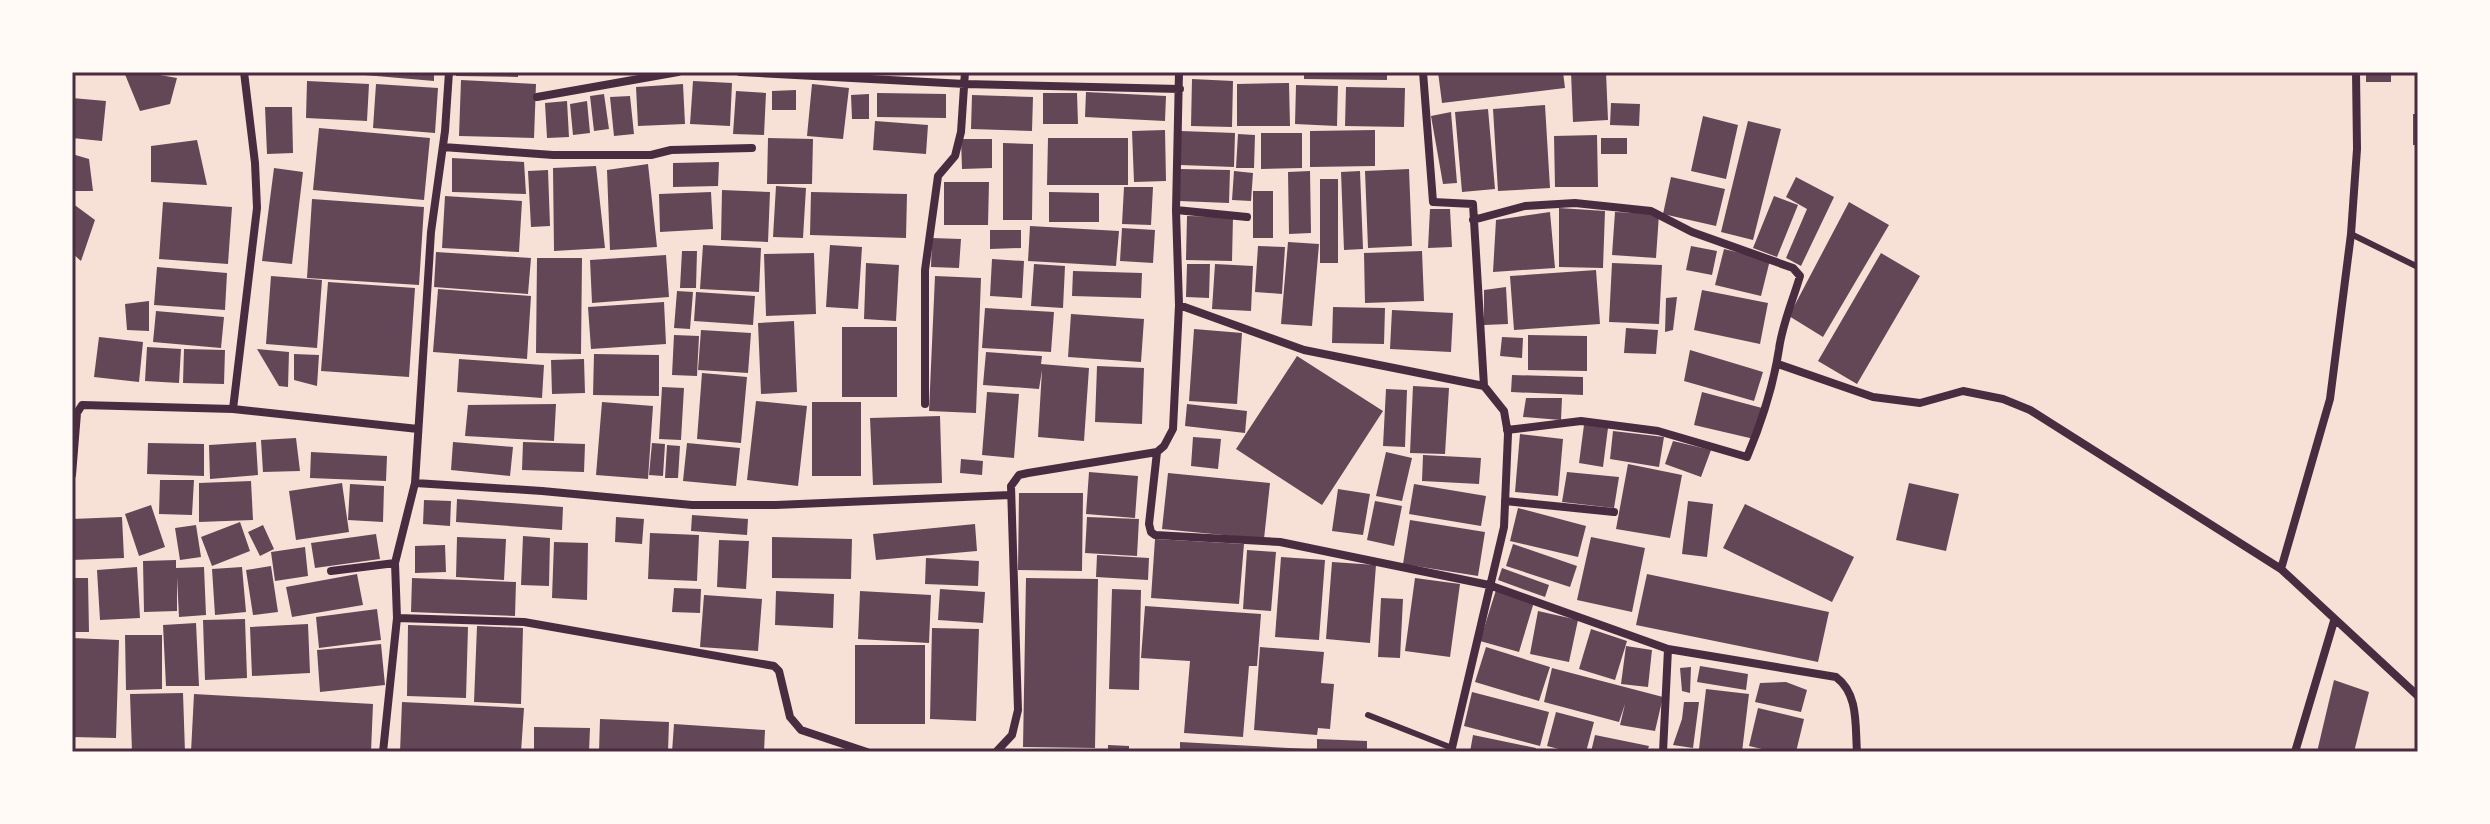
<svg xmlns="http://www.w3.org/2000/svg" width="2490" height="824" font-family="'Golos Text',sans-serif">
<style>
.building{fill:#644757}
.lines{fill:none;stroke-linecap:round;stroke-linejoin:round}
.service{stroke:#4a2c40;stroke-width:6}
.minor{stroke:#4a2c40;stroke-width:8}
.neatline{fill:none;stroke:#4a2c40;stroke-width:3}
</style>
<rect width="100%" height="100%" fill="#f7e1d7"/>
<path class="building" d="M 124,72 L 143,72 L 177,78 L 170,104 L 140,111 Z
M 353,72 L 434,72 L 434,81 L 353,74 Z
M 456,72 L 518,72 L 518,77 L 456,76 Z
M 1304,72 L 1387,72 L 1387,80 L 1304,79 Z
M 1438,72 L 1563,72 L 1565,88 L 1442,103 Z
M 1571,72 L 1606,72 L 1608,120 L 1573,122 Z
M 2366,72 L 2391,72 L 2391,82 L 2366,82 Z
M 1192,79 L 1233,81 L 1232,127 L 1191,126 Z
M 461,80 L 536,84 L 534,138 L 459,136 Z
M 307,81 L 369,84 L 367,121 L 306,118 Z
M 693,81 L 732,83 L 730,126 L 690,124 Z
M 1289,83 L 1290,126 L 1237,126 L 1237,84 Z
M 376,84 L 438,88 L 435,133 L 373,128 Z
M 683,84 L 685,124 L 638,126 L 636,87 Z
M 812,84 L 849,88 L 843,139 L 807,136 Z
M 1296,85 L 1338,86 L 1337,126 L 1295,124 Z
M 1346,87 L 1405,88 L 1404,127 L 1345,126 Z
M 796,90 L 796,110 L 772,110 L 772,91 Z
M 736,91 L 766,93 L 764,135 L 733,134 Z
M 1086,92 L 1166,96 L 1165,121 L 1085,117 Z
M 877,93 L 946,94 L 946,118 L 877,117 Z
M 1043,93 L 1077,93 L 1078,124 L 1043,124 Z
M 604,94 L 609,129 L 594,131 L 590,96 Z
M 869,94 L 869,119 L 852,119 L 851,95 Z
M 972,95 L 1033,97 L 1032,131 L 971,129 Z
M 630,96 L 634,134 L 614,136 L 610,97 Z
M 72,98 L 106,101 L 102,141 L 72,138 Z
M 567,101 L 569,137 L 547,138 L 545,103 Z
M 587,101 L 590,133 L 573,135 L 570,104 Z
M 1611,103 L 1640,104 L 1639,126 L 1610,125 Z
M 1545,105 L 1550,188 L 1498,191 L 1493,109 Z
M 265,107 L 292,107 L 293,153 L 267,154 Z
M 1488,109 L 1495,189 L 1462,192 L 1455,112 Z
M 1451,112 L 1457,183 L 1443,184 L 1431,116 Z
M 2413,114 L 2418,114 L 2418,145 L 2413,145 Z
M 1703,116 L 1738,125 L 1726,179 L 1691,171 Z
M 875,121 L 928,125 L 926,154 L 873,150 Z
M 1748,121 L 1781,129 L 1753,240 L 1721,232 Z
M 319,128 L 430,138 L 424,200 L 313,190 Z
M 1165,130 L 1166,181 L 1134,182 L 1132,131 Z
M 1375,130 L 1375,166 L 1310,167 L 1310,131 Z
M 1181,131 L 1235,133 L 1234,167 L 1180,165 Z
M 1261,133 L 1302,133 L 1302,168 L 1261,169 Z
M 1238,134 L 1255,135 L 1254,168 L 1236,168 Z
M 1597,135 L 1598,187 L 1555,187 L 1554,136 Z
M 768,138 L 813,139 L 812,184 L 767,184 Z
M 1048,138 L 1128,138 L 1128,185 L 1047,185 Z
M 1601,138 L 1627,138 L 1627,154 L 1601,154 Z
M 961,139 L 992,139 L 992,168 L 962,169 Z
M 197,140 L 207,185 L 151,182 L 151,146 Z
M 1003,143 L 1033,144 L 1032,220 L 1003,220 Z
M 72,154 L 89,159 L 93,191 L 72,191 Z
M 452,158 L 524,162 L 526,194 L 452,192 Z
M 719,162 L 718,186 L 673,187 L 673,163 Z
M 648,164 L 657,247 L 610,250 L 607,170 Z
M 596,166 L 605,248 L 554,251 L 553,168 Z
M 274,168 L 303,172 L 292,264 L 262,261 Z
M 1180,169 L 1230,170 L 1229,203 L 1179,201 Z
M 1409,169 L 1412,246 L 1368,248 L 1365,171 Z
M 548,170 L 550,226 L 531,227 L 528,171 Z
M 1234,171 L 1253,173 L 1251,201 L 1232,200 Z
M 1310,171 L 1311,233 L 1289,234 L 1288,172 Z
M 1360,171 L 1363,249 L 1344,250 L 1341,172 Z
M 1671,177 L 1725,189 L 1716,226 L 1663,214 Z
M 1796,177 L 1834,197 L 1801,266 L 1786,258 L 1807,209 L 1786,197 Z
M 1320,179 L 1338,179 L 1338,263 L 1320,263 Z
M 944,182 L 989,182 L 988,225 L 944,225 Z
M 776,186 L 806,188 L 803,238 L 773,237 Z
M 1124,187 L 1153,187 L 1151,225 L 1122,224 Z
M 722,190 L 770,192 L 768,242 L 721,240 Z
M 1253,191 L 1273,191 L 1273,238 L 1253,238 Z
M 711,192 L 713,229 L 660,232 L 659,194 Z
M 811,192 L 907,194 L 906,238 L 810,235 Z
M 1049,192 L 1099,193 L 1099,222 L 1049,222 Z
M 445,196 L 522,201 L 519,252 L 442,248 Z
M 1774,196 L 1798,205 L 1777,257 L 1753,248 Z
M 312,199 L 424,207 L 419,285 L 307,278 Z
M 163,202 L 232,207 L 228,264 L 159,259 Z
M 1849,202 L 1889,225 L 1823,337 L 1789,316 Z
M 72,203 L 95,220 L 81,261 L 72,253 Z
M 1559,208 L 1605,211 L 1603,268 L 1559,267 Z
M 1430,209 L 1450,209 L 1452,247 L 1428,248 Z
M 1550,212 L 1555,268 L 1493,272 L 1496,220 Z
M 1615,212 L 1659,214 L 1656,258 L 1612,255 Z
M 1187,216 L 1233,217 L 1232,261 L 1186,260 Z
M 1030,226 L 1119,231 L 1116,266 L 1028,261 Z
M 1122,228 L 1155,230 L 1153,263 L 1120,261 Z
M 990,230 L 1021,230 L 1021,248 L 990,249 Z
M 932,238 L 961,239 L 959,268 L 931,267 Z
M 1288,242 L 1319,244 L 1312,326 L 1281,324 Z
M 703,245 L 761,248 L 759,292 L 700,289 Z
M 830,245 L 862,247 L 858,309 L 826,307 Z
M 1258,246 L 1285,247 L 1282,294 L 1255,292 Z
M 1691,246 L 1717,251 L 1712,275 L 1686,270 Z
M 1724,249 L 1770,260 L 1761,296 L 1715,285 Z
M 682,251 L 697,251 L 696,288 L 680,288 Z
M 1422,251 L 1424,301 L 1365,303 L 1364,253 Z
M 436,252 L 531,258 L 528,294 L 434,287 Z
M 814,253 L 816,314 L 766,316 L 764,254 Z
M 1881,253 L 1920,276 L 1857,384 L 1818,361 Z
M 666,255 L 669,297 L 592,303 L 590,260 Z
M 537,258 L 582,258 L 581,354 L 536,353 Z
M 992,259 L 1024,261 L 1022,298 L 990,296 Z
M 866,263 L 899,265 L 896,321 L 864,319 Z
M 1612,263 L 1662,265 L 1659,324 L 1609,322 Z
M 1034,264 L 1065,266 L 1063,308 L 1031,306 Z
M 1187,264 L 1210,264 L 1209,298 L 1186,297 Z
M 1215,264 L 1253,266 L 1251,311 L 1212,309 Z
M 157,267 L 227,273 L 225,310 L 154,305 Z
M 1596,270 L 1600,324 L 1514,330 L 1510,276 Z
M 1073,271 L 1142,273 L 1141,298 L 1072,296 Z
M 271,276 L 322,280 L 317,348 L 266,344 Z
M 935,276 L 981,278 L 976,413 L 929,411 Z
M 328,282 L 415,288 L 409,377 L 321,371 Z
M 1506,287 L 1508,324 L 1484,325 L 1484,290 Z
M 438,289 L 531,296 L 527,359 L 433,352 Z
M 1702,290 L 1768,303 L 1760,344 L 1694,330 Z
M 677,291 L 693,292 L 690,329 L 674,328 Z
M 696,292 L 755,296 L 753,325 L 694,321 Z
M 1677,297 L 1673,330 L 1665,332 L 1666,298 Z
M 149,301 L 149,331 L 127,330 L 125,304 Z
M 664,302 L 666,344 L 591,349 L 588,307 Z
M 1333,307 L 1385,308 L 1384,344 L 1332,343 Z
M 985,308 L 1054,312 L 1051,352 L 982,348 Z
M 1392,310 L 1453,313 L 1451,352 L 1390,349 Z
M 156,311 L 224,317 L 221,348 L 153,342 Z
M 1071,314 L 1144,319 L 1141,362 L 1068,357 Z
M 794,321 L 797,392 L 761,394 L 758,323 Z
M 842,327 L 897,327 L 897,397 L 842,397 Z
M 1626,328 L 1658,330 L 1656,354 L 1624,353 Z
M 1194,329 L 1242,333 L 1237,404 L 1189,401 Z
M 701,330 L 751,333 L 748,373 L 698,370 Z
M 674,335 L 699,336 L 697,376 L 672,375 Z
M 1528,335 L 1587,336 L 1587,371 L 1528,370 Z
M 99,337 L 143,342 L 139,382 L 94,377 Z
M 1502,337 L 1523,338 L 1522,358 L 1500,356 Z
M 147,347 L 181,349 L 179,383 L 145,381 Z
M 184,349 L 225,350 L 224,384 L 183,383 Z
M 257,349 L 289,352 L 288,387 L 279,386 Z
M 1690,350 L 1763,372 L 1754,401 L 1684,381 Z
M 986,352 L 1042,356 L 1041,364 L 1089,368 L 1084,441 L 1038,437 L 1042,370 L 1039,389 L 983,385 Z
M 294,354 L 319,355 L 317,386 L 294,380 Z
M 594,354 L 659,355 L 659,396 L 593,395 Z
M 1297,356 L 1383,411 L 1322,505 L 1236,449 Z
M 459,359 L 544,365 L 542,398 L 457,392 Z
M 584,359 L 585,393 L 552,394 L 551,360 Z
M 1097,366 L 1144,368 L 1142,424 L 1095,422 Z
M 702,373 L 747,377 L 741,443 L 697,439 Z
M 1512,375 L 1583,377 L 1583,395 L 1511,392 Z
M 1413,386 L 1449,388 L 1445,454 L 1410,453 Z
M 662,387 L 684,388 L 681,440 L 659,439 Z
M 1386,389 L 1407,390 L 1405,447 L 1383,446 Z
M 987,392 L 1019,394 L 1014,458 L 982,455 Z
M 1702,392 L 1762,408 L 1754,439 L 1694,425 Z
M 1526,398 L 1562,398 L 1561,420 L 1523,417 Z
M 756,401 L 807,406 L 798,486 L 747,480 Z
M 602,402 L 653,406 L 648,479 L 596,475 Z
M 812,402 L 861,402 L 861,476 L 812,476 Z
M 556,404 L 554,441 L 465,436 L 468,405 Z
M 1187,404 L 1247,411 L 1245,433 L 1185,426 Z
M 940,416 L 942,483 L 873,485 L 870,418 Z
M 1584,425 L 1608,428 L 1603,467 L 1579,463 Z
M 1613,431 L 1664,437 L 1659,467 L 1610,459 Z
M 1520,434 L 1563,439 L 1558,496 L 1515,492 Z
M 1193,437 L 1221,439 L 1218,469 L 1191,466 Z
M 296,438 L 300,471 L 263,472 L 261,440 Z
M 1673,441 L 1711,450 L 1701,477 L 1665,464 Z
M 256,442 L 258,475 L 210,479 L 209,445 Z
M 453,442 L 513,447 L 510,476 L 451,470 Z
M 523,442 L 585,444 L 584,472 L 522,470 Z
M 148,443 L 204,444 L 204,476 L 147,474 Z
M 652,443 L 665,444 L 663,476 L 649,475 Z
M 687,443 L 740,448 L 736,486 L 683,481 Z
M 667,445 L 680,446 L 678,478 L 665,478 Z
M 311,452 L 387,456 L 386,481 L 310,478 Z
M 1386,452 L 1412,458 L 1402,501 L 1376,496 Z
M 1423,455 L 1481,458 L 1479,484 L 1422,481 Z
M 961,459 L 983,461 L 982,475 L 960,473 Z
M 1628,464 L 1682,475 L 1670,538 L 1616,529 Z
M 1089,472 L 1138,476 L 1135,518 L 1086,514 Z
M 1567,472 L 1619,477 L 1614,508 L 1562,502 Z
M 1168,473 L 1270,483 L 1264,539 L 1162,529 Z
M 160,480 L 194,480 L 192,515 L 159,514 Z
M 251,481 L 253,520 L 199,522 L 199,483 Z
M 342,483 L 349,532 L 296,540 L 289,491 Z
M 1909,483 L 1959,494 L 1946,551 L 1896,540 Z
M 350,484 L 384,486 L 383,522 L 348,520 Z
M 1414,484 L 1486,496 L 1481,526 L 1409,514 Z
M 1338,489 L 1370,494 L 1363,535 L 1332,531 Z
M 1019,493 L 1083,493 L 1082,571 L 1018,570 Z
M 457,499 L 563,507 L 562,530 L 456,522 Z
M 424,500 L 451,501 L 450,526 L 423,524 Z
M 1375,501 L 1402,506 L 1394,546 L 1367,540 Z
M 1688,501 L 1713,504 L 1707,557 L 1682,554 Z
M 1745,504 L 1854,557 L 1832,602 L 1723,548 Z
M 151,505 L 165,547 L 139,556 L 125,514 Z
M 1518,508 L 1586,526 L 1578,557 L 1510,541 Z
M 692,515 L 748,519 L 747,535 L 691,531 Z
M 122,517 L 124,558 L 72,560 L 72,519 Z
M 616,517 L 644,519 L 642,544 L 615,542 Z
M 1087,517 L 1139,519 L 1137,556 L 1085,553 Z
M 1410,520 L 1485,532 L 1478,576 L 1403,564 Z
M 240,522 L 250,551 L 212,566 L 201,537 Z
M 975,524 L 977,551 L 876,560 L 873,534 Z
M 196,525 L 201,557 L 180,560 L 175,528 Z
M 263,525 L 274,549 L 260,556 L 248,532 Z
M 650,533 L 699,535 L 697,581 L 648,579 Z
M 376,534 L 380,559 L 315,568 L 311,543 Z
M 523,536 L 550,538 L 549,586 L 521,585 Z
M 457,537 L 506,539 L 504,580 L 456,577 Z
M 772,537 L 852,539 L 851,579 L 772,578 Z
M 1591,537 L 1645,548 L 1632,612 L 1577,600 Z
M 1155,539 L 1244,544 L 1239,604 L 1151,598 Z
M 719,540 L 749,541 L 746,589 L 717,587 Z
M 554,542 L 588,543 L 587,600 L 552,598 Z
M 1513,544 L 1577,566 L 1570,587 L 1506,566 Z
M 445,545 L 446,572 L 415,573 L 415,546 Z
M 305,547 L 308,576 L 275,581 L 271,552 Z
M 1247,550 L 1276,552 L 1271,611 L 1243,609 Z
M 1097,555 L 1149,558 L 1148,580 L 1096,577 Z
M 1281,557 L 1325,560 L 1319,640 L 1275,637 Z
M 926,558 L 979,561 L 978,586 L 925,584 Z
M 176,560 L 176,568 L 204,567 L 206,615 L 179,617 L 177,577 L 177,611 L 144,612 L 143,561 Z
M 1332,562 L 1376,565 L 1370,643 L 1326,639 Z
M 271,566 L 278,612 L 253,615 L 246,570 Z
M 137,567 L 140,618 L 100,620 L 97,570 Z
M 242,567 L 246,612 L 215,615 L 212,569 Z
M 1502,568 L 1549,585 L 1545,597 L 1498,580 Z
M 357,574 L 363,605 L 292,617 L 286,587 Z
M 1647,574 L 1829,612 L 1818,662 L 1636,625 Z
M 72,578 L 88,578 L 89,632 L 72,632 Z
M 412,578 L 516,582 L 515,616 L 411,612 Z
M 1026,578 L 1098,579 L 1095,748 L 1023,747 Z
M 1415,578 L 1460,584 L 1450,657 L 1405,651 Z
M 674,588 L 701,589 L 700,613 L 672,612 Z
M 940,589 L 985,592 L 983,623 L 938,620 Z
M 1112,589 L 1141,590 L 1139,690 L 1109,689 Z
M 1496,590 L 1534,602 L 1519,652 L 1480,641 Z
M 776,591 L 834,594 L 833,628 L 775,625 Z
M 860,591 L 931,595 L 929,643 L 858,639 Z
M 704,595 L 762,599 L 758,651 L 700,647 Z
M 1381,598 L 1403,599 L 1400,658 L 1378,657 Z
M 1145,606 L 1261,614 L 1257,666 L 1249,666 L 1243,737 L 1184,733 L 1190,661 L 1141,658 Z
M 377,609 L 381,640 L 319,648 L 316,617 Z
M 1538,611 L 1578,620 L 1569,662 L 1530,654 Z
M 245,619 L 247,678 L 205,680 L 203,620 Z
M 196,623 L 199,686 L 166,686 L 163,625 Z
M 308,624 L 310,673 L 252,676 L 250,627 Z
M 408,625 L 468,627 L 466,698 L 407,696 Z
M 477,626 L 523,628 L 521,704 L 474,702 Z
M 932,628 L 979,629 L 976,721 L 930,719 Z
M 1591,629 L 1627,641 L 1615,680 L 1579,669 Z
M 125,635 L 162,635 L 162,689 L 126,690 Z
M 72,638 L 119,640 L 116,738 L 72,737 Z
M 381,644 L 385,685 L 320,692 L 317,650 Z
M 855,645 L 925,645 L 925,724 L 855,724 Z
M 1626,646 L 1652,650 L 1648,687 L 1621,684 Z
M 1260,647 L 1324,652 L 1321,683 L 1334,684 L 1330,729 L 1318,728 L 1317,735 L 1254,730 Z
M 1486,647 L 1550,667 L 1539,701 L 1475,682 Z
M 1700,666 L 1748,674 L 1746,690 L 1697,682 Z
M 1691,667 L 1690,693 L 1682,691 L 1680,668 Z
M 1552,668 L 1663,697 L 1655,731 L 1620,725 L 1625,704 L 1619,722 L 1544,702 Z
M 2334,680 L 2369,692 L 2354,752 L 2317,752 Z
M 1786,682 L 1807,690 L 1801,712 L 1755,702 L 1760,683 Z
M 1706,689 L 1749,694 L 1742,752 L 1699,749 Z
M 1472,692 L 1549,712 L 1540,746 L 1464,726 Z
M 183,693 L 185,752 L 132,752 L 130,694 Z
M 194,694 L 373,704 L 371,752 L 191,752 Z
M 402,702 L 524,708 L 521,752 L 400,752 Z
M 1684,702 L 1699,702 L 1693,748 L 1673,745 L 1682,719 Z
M 1758,708 L 1804,719 L 1796,752 L 1775,752 L 1749,746 Z
M 1556,712 L 1594,722 L 1586,752 L 1570,752 L 1547,746 Z
M 600,719 L 669,722 L 668,752 L 599,752 Z
M 674,724 L 765,730 L 764,752 L 672,752 Z
M 534,727 L 590,728 L 589,752 L 534,752 Z
M 1473,735 L 1536,748 L 1535,752 L 1470,752 Z
M 1595,735 L 1649,746 L 1647,752 L 1591,752 Z
M 1317,739 L 1367,741 L 1367,752 L 1317,752 Z
M 1180,742 L 1308,749 L 1308,752 L 1180,752 Z
M 1108,745 L 1129,746 L 1129,752 L 1108,752 Z"/>
<g class="lines">
<path class="service" d="M 2351,234 L 2418,267
M 1368,715 L 1452,748"/>
<path class="minor" d="M 740,72 L 965,84 L 1180,89
M 1179,72 L 1176,210 L 1179,305 L 1304,350 L 1484,386 L 1504,411 L 1508,434 L 1504,527 L 1451,752
M 1423,72 L 1433,202 L 1473,204 L 1484,386
M 537,97 L 678,72
M 443,147 L 553,155 L 651,155 L 671,150 L 752,148
M 1176,210 L 1247,217
M 1473,220 L 1525,206 L 1575,203 L 1651,211 L 1692,232 L 1793,268 L 1800,276 C 1793,300 1782,325 1779,349 C 1773,388 1762,421 1747,457 L 1658,431 L 1581,421 L 1507,430
M 1778,364 L 1873,397 L 1920,403 L 1963,391 L 2003,399 L 2030,410 L 2281,569 L 2418,696
M 925,404 L 925,270 L 938,176 L 955,156 L 961,132 L 965,72
M 233,409 L 257,208 L 255,163 L 244,72
M 1157,452 L 1149,524 L 1151,532 L 1155,535 L 1280,542 L 1489,585 L 1668,649 L 1836,677 C 1859,694 1855,726 1857,752
M 72,475 L 77,413 L 82,405 L 233,409 L 418,429
M 415,483 L 542,491 L 692,505 L 776,505 L 1010,495
M 1505,501 L 1614,512
M 2281,569 L 2330,399 L 2351,234 L 2357,149 L 2356,72
M 331,571 L 395,563
M 397,618 L 524,622 L 774,666 L 779,671 L 790,717 L 801,730 L 867,752
M 383,752 L 397,618 L 395,563 L 415,483 L 431,232 L 445,131 L 449,72
M 996,752 L 1012,735 L 1018,710 L 1011,486 L 1019,475 L 1028,473 L 1157,452 L 1164,446 L 1173,429 L 1179,305
M 1663,752 L 1668,649
M 2295,752 L 2334,621"/>
</g>
<rect width="2490" height="824" fill="none" stroke="#fffaf5" stroke-width="148"/>
<rect x="74" y="74" width="2342" height="676" class="neatline"/>
</svg>
